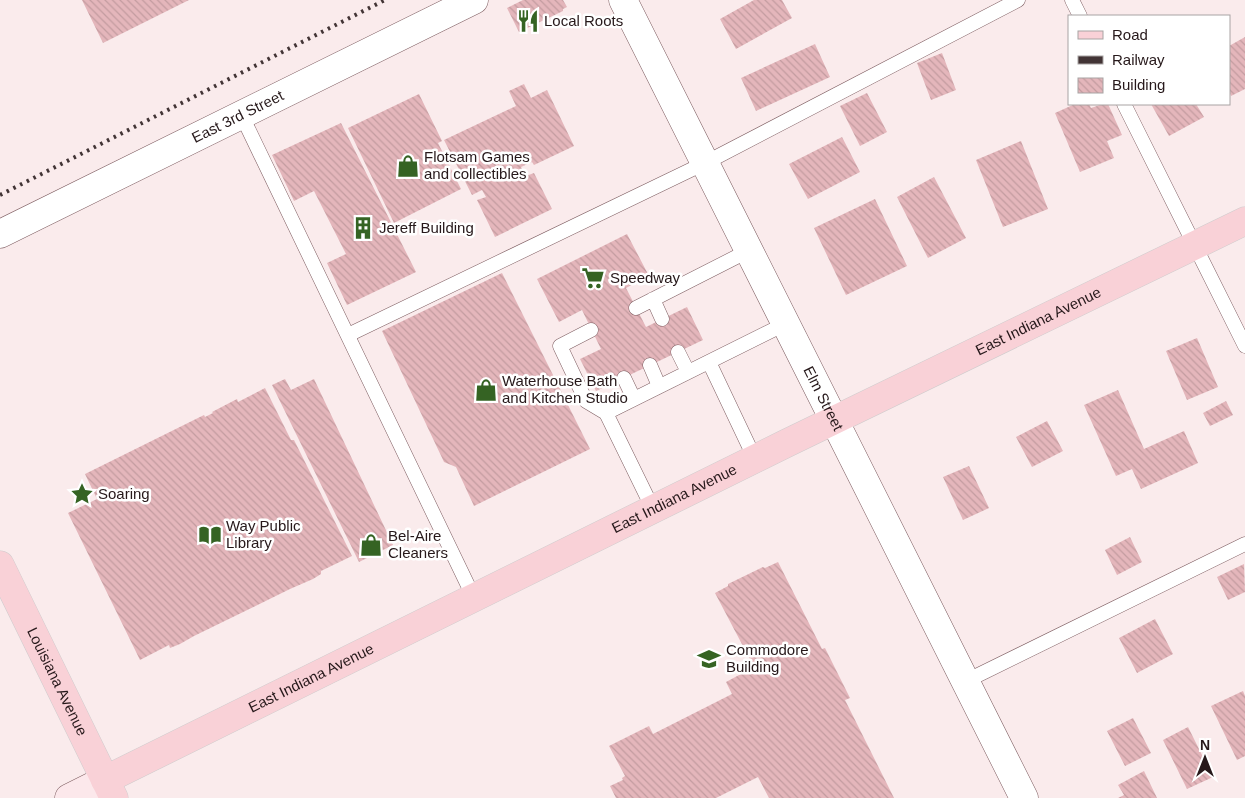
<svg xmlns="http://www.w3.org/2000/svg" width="1245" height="798" font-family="Arial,sans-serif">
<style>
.building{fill:url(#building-back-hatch)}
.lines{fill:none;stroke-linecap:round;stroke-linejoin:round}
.lane-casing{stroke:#7e5d61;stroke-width:15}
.street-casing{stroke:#7e5d61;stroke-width:29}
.secondary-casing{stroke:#7e5d61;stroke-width:29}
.primary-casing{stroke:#cfcccd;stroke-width:29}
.lane{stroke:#fff;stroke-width:14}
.street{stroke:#fff;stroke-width:28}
.secondary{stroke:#fce8eb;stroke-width:28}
.primary{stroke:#f9d1d7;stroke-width:28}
.rail{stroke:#423435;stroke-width:4;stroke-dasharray:2.5 5;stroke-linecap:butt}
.labels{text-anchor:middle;stroke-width:5;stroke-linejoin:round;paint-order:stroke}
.poi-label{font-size:15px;fill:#26181a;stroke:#fff;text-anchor:start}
.street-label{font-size:15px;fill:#26181a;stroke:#fff}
</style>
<defs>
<pattern id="building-back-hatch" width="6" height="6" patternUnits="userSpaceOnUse" patternTransform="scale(1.25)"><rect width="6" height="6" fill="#e4b6bb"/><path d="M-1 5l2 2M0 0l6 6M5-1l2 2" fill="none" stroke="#c39ca0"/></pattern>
</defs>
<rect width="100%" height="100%" fill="#faebec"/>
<path class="building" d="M 82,0 L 189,0 L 103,43 Z
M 523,0 L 563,0 L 567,7 L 563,9 L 563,11 L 519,32 L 507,8 Z
M 754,0 L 782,0 L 792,18 L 736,49 L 720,19 Z
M 1245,37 L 1245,89 L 1231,96 L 1229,91 L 1229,46 Z
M 815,44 L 830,77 L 756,111 L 741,78 Z
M 942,53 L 956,90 L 931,100 L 917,63 Z
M 524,84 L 531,98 L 547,90 L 574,146 L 534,165 L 532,162 L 521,167 L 526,176 L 534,173 L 552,209 L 495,237 L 477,200 L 486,197 L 482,190 L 472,195 L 444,140 L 516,106 L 509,91 Z
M 867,93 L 887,132 L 860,146 L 840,106 Z
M 419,94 L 442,141 L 438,143 L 461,189 L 394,223 L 348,128 Z
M 1075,104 L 1089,104 L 1091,108 L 1103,104 L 1108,104 L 1122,135 L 1107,141 L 1114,158 L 1080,172 L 1055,113 Z
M 1151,104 L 1196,104 L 1204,117 L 1169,136 Z
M 341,123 L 416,272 L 347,305 L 327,263 L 346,254 L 314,191 L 294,201 L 272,155 Z
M 842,137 L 860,172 L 808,199 L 789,164 Z
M 1021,141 L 1048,209 L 1003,227 L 976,160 Z
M 934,177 L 966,238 L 928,258 L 897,197 Z
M 875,199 L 907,266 L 846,295 L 814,228 Z
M 627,234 L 649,276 L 626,288 L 646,327 L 687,307 L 703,340 L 596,391 L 580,359 L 601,349 L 582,310 L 559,322 L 537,279 Z
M 502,273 L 590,449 L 474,506 L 456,467 L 444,462 L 382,331 Z
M 1197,338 L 1218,387 L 1187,400 L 1166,351 Z
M 285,379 L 291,390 L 314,379 L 393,545 L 359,562 L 272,385 Z
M 265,388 L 291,440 L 294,440 L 352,556 L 321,571 L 321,574 L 313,579 L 290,589 L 194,636 L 180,644 L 170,648 L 169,645 L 140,660 L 68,513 L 97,499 L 85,474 L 204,415 L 205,417 L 213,413 L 212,412 L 237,399 L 238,402 Z
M 1118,390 L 1144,449 L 1184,431 L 1198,463 L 1141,489 L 1132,469 L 1116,476 L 1084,405 Z
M 1226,401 L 1233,415 L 1210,426 L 1203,413 Z
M 1047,421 L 1063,451 L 1032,467 L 1016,437 Z
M 969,466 L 989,508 L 963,520 L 943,477 Z
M 1130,537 L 1142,562 L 1117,575 L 1105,550 Z
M 778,562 L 822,649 L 825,648 L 850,698 L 845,700 L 894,798 L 769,798 L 758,777 L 716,798 L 616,798 L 610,786 L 623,780 L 622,778 L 625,776 L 609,746 L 649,726 L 653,734 L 732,694 L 726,682 L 754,667 L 715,593 L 728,586 L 728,584 L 763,567 L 765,568 Z
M 1244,564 L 1245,592 L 1228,600 L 1217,577 Z
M 1155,619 L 1173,654 L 1137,673 L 1119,638 Z
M 1243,691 L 1245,696 L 1245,756 L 1237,760 L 1211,706 Z
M 1133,718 L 1151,753 L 1125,766 L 1107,731 Z
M 1188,727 L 1213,777 L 1187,789 L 1163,740 Z
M 1144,771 L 1157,798 L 1118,798 L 1124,795 L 1118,785 Z"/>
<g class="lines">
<defs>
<path id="lane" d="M 1072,0 L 1080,16
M 1124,104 L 1245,346
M 242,116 L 474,598
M 653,299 L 662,319
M 636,308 L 748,251
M 591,330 L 560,346 L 586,401 L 606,413
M 348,335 L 705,163 L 1018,0
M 678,352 L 688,372
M 709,362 L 755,459
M 650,365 L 659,386
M 624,378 L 634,399
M 653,509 L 606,413 L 785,324
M 966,681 L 1245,544"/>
<g id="street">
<path id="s1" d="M 623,0 L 1024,798"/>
<path id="s2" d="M 0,234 L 474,0"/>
</g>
<path id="secondary" d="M 69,798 L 105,780"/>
<g id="primary">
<path id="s3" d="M 0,565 L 114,798"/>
<path id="s4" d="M 105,780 L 787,443 L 1245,221"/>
</g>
</defs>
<use href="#lane" class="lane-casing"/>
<use href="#street" class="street-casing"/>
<use href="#secondary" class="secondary-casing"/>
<use href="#primary" class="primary-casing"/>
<use href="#lane" class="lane"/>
<use href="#street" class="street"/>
<use href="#secondary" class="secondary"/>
<use href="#primary" class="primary"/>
<path class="rail" d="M 0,195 L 385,0"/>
</g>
<defs>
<symbol id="restaurant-bare" viewBox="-9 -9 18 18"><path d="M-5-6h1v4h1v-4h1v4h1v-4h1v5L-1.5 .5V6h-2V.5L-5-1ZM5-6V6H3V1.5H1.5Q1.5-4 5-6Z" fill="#356323" stroke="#fff" stroke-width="2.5" paint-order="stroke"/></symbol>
<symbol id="shop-bare" viewBox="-9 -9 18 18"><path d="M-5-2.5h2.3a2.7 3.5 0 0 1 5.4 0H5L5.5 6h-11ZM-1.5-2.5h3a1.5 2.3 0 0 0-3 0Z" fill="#356323" stroke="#fff" stroke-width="2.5" paint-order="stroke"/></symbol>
<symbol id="building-bare" viewBox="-9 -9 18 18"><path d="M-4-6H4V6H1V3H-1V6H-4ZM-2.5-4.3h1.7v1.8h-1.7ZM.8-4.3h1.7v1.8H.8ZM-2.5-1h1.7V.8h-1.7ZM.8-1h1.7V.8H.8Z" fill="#356323" stroke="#fff" stroke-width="2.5" paint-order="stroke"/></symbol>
<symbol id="supermarket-bare" viewBox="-9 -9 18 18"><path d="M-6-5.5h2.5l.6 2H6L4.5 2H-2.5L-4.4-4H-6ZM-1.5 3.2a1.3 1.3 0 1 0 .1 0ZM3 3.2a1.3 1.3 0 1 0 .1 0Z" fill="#356323" stroke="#fff" stroke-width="2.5" paint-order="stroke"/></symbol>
<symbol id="sight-bare" viewBox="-9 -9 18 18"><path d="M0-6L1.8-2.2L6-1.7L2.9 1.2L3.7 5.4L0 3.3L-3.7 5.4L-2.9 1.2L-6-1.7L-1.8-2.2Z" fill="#356323" stroke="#fff" stroke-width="2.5" paint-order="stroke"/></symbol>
<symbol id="library-bare" viewBox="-9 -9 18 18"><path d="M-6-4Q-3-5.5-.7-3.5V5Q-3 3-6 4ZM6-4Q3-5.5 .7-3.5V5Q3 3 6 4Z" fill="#356323" stroke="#fff" stroke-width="2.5" paint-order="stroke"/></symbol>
<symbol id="school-bare" viewBox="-9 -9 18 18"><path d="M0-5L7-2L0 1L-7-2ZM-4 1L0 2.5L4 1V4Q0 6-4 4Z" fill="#356323" stroke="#fff" stroke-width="2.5" paint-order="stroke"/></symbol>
</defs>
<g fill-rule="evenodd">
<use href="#restaurant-bare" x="512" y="5" width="32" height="32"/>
<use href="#shop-bare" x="392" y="150" width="32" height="32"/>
<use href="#building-bare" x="347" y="212" width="32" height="32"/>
<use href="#supermarket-bare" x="577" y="262" width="32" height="32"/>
<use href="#shop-bare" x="470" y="374" width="32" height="32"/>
<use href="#sight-bare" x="66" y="478" width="32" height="32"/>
<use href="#library-bare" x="194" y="519" width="32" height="32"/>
<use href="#shop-bare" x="355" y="529" width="32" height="32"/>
<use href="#school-bare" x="693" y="643" width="32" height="32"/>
</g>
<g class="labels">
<g class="poi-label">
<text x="544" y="26">Local Roots</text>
<text x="424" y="162">Flotsam Games<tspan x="424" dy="17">and collectibles</tspan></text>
<text x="379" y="233">Jereff Building</text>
<text x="610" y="283">Speedway</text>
<text x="502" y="386">Waterhouse Bath<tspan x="502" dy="17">and Kitchen Studio</tspan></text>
<text x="98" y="499">Soaring</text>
<text x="226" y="531">Way Public<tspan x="226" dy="17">Library</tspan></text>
<text x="388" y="541">Bel-Aire<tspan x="388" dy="17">Cleaners</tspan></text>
<text x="726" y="655">Commodore<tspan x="726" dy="17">Building</tspan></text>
</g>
<g class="street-label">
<text dy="5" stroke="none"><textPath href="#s2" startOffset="265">East 3rd Street</textPath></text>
<text dy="5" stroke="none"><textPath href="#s4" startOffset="1040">East Indiana Avenue</textPath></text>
<text dy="5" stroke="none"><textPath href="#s1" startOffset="446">Elm Street</textPath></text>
<text dy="5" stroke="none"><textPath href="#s4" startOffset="635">East Indiana Avenue</textPath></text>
<text dy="5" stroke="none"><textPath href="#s4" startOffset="230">East Indiana Avenue</textPath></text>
<text dy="5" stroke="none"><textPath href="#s3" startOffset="130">Louisiana Avenue</textPath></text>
</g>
</g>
<rect x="1068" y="15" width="162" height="90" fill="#ffffff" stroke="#a8a3a3"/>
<rect x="1078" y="31" width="25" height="8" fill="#f9d1d7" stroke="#a8a3a3"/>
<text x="1112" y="40" font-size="15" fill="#26181a">Road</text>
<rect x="1078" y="56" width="25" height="8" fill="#423435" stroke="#a8a3a3"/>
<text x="1112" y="65" font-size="15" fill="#26181a">Railway</text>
<rect x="1078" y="78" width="25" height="15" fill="url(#building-back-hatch)" stroke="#a8a3a3"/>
<text x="1112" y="90" font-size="15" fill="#26181a">Building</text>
<g transform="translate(1205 758)" stroke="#ffffff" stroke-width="4" paint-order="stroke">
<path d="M0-4L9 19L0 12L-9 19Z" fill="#26181a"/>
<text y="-8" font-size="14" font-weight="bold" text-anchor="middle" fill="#26181a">N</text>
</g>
</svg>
